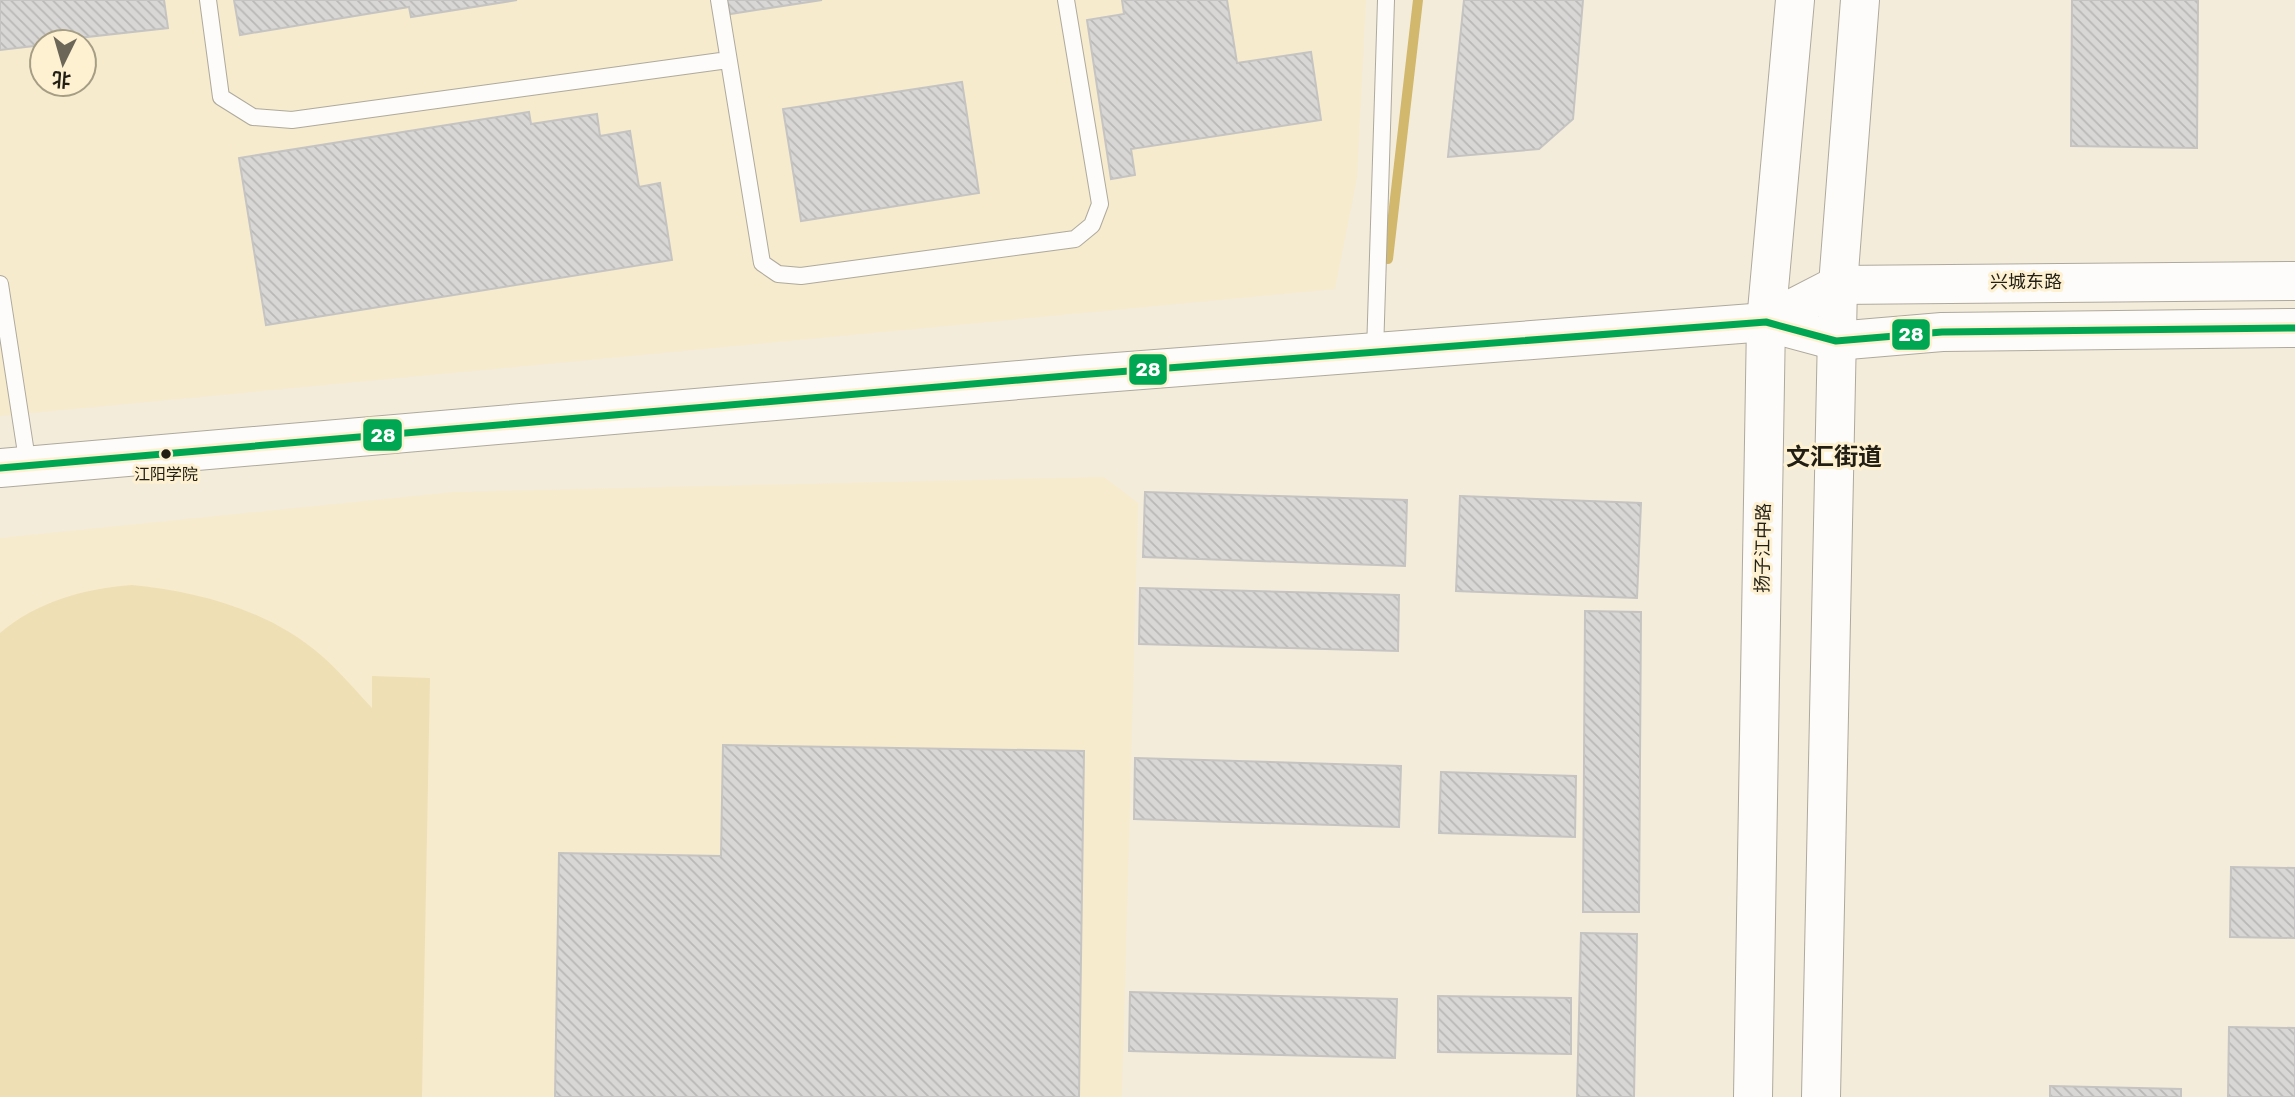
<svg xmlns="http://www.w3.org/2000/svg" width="2295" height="1097" font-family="Rubik,'Noto Sans SC',sans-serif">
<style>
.built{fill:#f6ebcd;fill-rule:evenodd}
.park{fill:#efdfb4}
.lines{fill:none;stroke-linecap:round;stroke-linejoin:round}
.stream{stroke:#d1b86c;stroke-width:10}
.building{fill:url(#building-back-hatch);stroke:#c5c4c2;stroke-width:2}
.lane-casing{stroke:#aea99c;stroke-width:18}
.secondary-casing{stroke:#aea99c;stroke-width:40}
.primary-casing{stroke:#aea99c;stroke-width:40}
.lane{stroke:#fdfcfa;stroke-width:16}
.secondary{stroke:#fdfcfa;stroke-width:38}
.primary{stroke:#fdfcfa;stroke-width:38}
.bus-1-casing{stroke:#fdf1d1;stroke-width:12}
.bus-1{stroke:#00a651;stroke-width:7}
.bus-dot{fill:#231e13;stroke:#fdf1d1;stroke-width:2.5}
.labels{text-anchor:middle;stroke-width:6;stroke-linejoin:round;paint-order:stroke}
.bus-label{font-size:16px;fill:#231e13;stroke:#fdf1d1}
.street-label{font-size:18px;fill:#231e13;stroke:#fdf1d1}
.district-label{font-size:24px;font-weight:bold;fill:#231e13;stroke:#fdf1d1}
.line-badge{stroke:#fdf1d1;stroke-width:2.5}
.badge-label{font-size:19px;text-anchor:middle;font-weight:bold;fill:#fff}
</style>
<defs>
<pattern id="building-back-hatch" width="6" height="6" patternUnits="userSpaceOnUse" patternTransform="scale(1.75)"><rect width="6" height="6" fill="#d9d7d6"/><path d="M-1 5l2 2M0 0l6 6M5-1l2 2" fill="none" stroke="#bab8b7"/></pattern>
</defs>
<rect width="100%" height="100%" fill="#f3ecdb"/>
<path class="built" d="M 0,0 L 1366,0 L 1357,178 L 1335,289 L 0,416 ZM 42,42 L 84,42 L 84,84 L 42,84 Z
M 1104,477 L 1138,503 L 1122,1097 L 0,1097 L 0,538 L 454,492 Z"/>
<path class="park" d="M 132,585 C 200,592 270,610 323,657 C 340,672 356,691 372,708 L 372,676 L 430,678 L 422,1097 L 0,1097 L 0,633 C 36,602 86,588 132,585 Z"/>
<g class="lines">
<path class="stream" d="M 1388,259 L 1418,0"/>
</g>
<path class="building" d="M 0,0 L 164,0 L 168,28 L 42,42 L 42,45 L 0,50 Z
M 234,0 L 517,0 L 411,17 L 409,7 L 240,35 Z
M 727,0 L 822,0 L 730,14 Z
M 1122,0 L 1227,0 L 1237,63 L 1311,52 L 1321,120 L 1131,149 L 1135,175 L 1111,179 L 1087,20 L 1124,14 Z
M 1464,0 L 1583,0 L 1573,119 L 1539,149 L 1448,157 Z
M 2072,0 L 2198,0 L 2197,148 L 2071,146 Z
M 962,82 L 979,193 L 801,221 L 783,109 Z
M 529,112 L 531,124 L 597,114 L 600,136 L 630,131 L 639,187 L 660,183 L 672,260 L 266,325 L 239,158 Z
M 1145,492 L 1407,500 L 1405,566 L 1143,557 Z
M 1460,496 L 1641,503 L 1637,598 L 1456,591 Z
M 1140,588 L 1399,595 L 1398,651 L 1139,644 Z
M 1585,611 L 1641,612 L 1639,912 L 1583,912 Z
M 723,745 L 1084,751 L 1079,1097 L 555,1097 L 559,853 L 721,856 Z
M 1135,758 L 1401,766 L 1399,827 L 1134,819 Z
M 1441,772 L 1576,776 L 1575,837 L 1439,833 Z
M 2231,867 L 2295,868 L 2295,938 L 2230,937 Z
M 1581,933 L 1637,934 L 1634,1097 L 1577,1097 Z
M 1130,992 L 1397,999 L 1395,1058 L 1129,1051 Z
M 1438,996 L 1571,998 L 1571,1054 L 1438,1052 Z
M 2229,1027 L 2295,1028 L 2295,1097 L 2228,1097 Z
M 2050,1086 L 2181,1089 L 2181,1097 L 2050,1097 Z"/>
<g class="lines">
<defs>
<path id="lane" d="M 208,0 L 221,97 L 253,117 L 292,120 L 728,60
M 719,0 L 762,263 L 778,274 L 801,276 L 1075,239 L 1092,225 L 1100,204 L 1066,0
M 0,284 L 28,466
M 1375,352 L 1386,0"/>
<path id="secondary" d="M 1766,322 L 1838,285 L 2295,281
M 0,468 L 1077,375 L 1766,322 L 1836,341 L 1942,332 L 2295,328"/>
<path id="primary" d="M 1753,1097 L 1766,322 L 1795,0
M 1821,1097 L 1838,285 L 1860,0"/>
</defs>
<use href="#lane" class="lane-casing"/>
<use href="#secondary" class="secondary-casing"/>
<use href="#primary" class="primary-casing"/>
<use href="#lane" class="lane"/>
<use href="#secondary" class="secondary"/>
<use href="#primary" class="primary"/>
<defs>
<path id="bus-1" d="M 0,468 L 1077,375 L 1766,322 L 1836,341 L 1942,332 L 2295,328"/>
</defs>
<use href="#bus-1" class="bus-1-casing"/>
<use href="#bus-1" class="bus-1"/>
</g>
<circle class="bus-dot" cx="166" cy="454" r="6"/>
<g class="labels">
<g class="bus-label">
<text x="166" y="480">江阳学院</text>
</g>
<g class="street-label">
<text x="2026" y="288">兴城东路</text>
<text transform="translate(1763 548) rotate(-89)" y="6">扬子江中路</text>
</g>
<g class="district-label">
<text x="1834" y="465">文汇街道</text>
</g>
</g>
<g class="line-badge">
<rect x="1891" y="318" width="40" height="33" rx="7" fill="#00a651"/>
<rect x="1128" y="353" width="40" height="33" rx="7" fill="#00a651"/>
<rect x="362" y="418" width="41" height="34" rx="7" fill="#00a651"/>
</g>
<g class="badge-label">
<text x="1911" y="341">28</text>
<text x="1148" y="376">28</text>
<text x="383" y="442">28</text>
</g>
<g transform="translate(63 63) rotate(185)"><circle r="33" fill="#fdf1d1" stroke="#a69d85" stroke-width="2"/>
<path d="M0-5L12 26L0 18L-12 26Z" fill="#6c6659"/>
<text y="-10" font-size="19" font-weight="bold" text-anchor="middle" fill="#231e13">北</text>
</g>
</svg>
